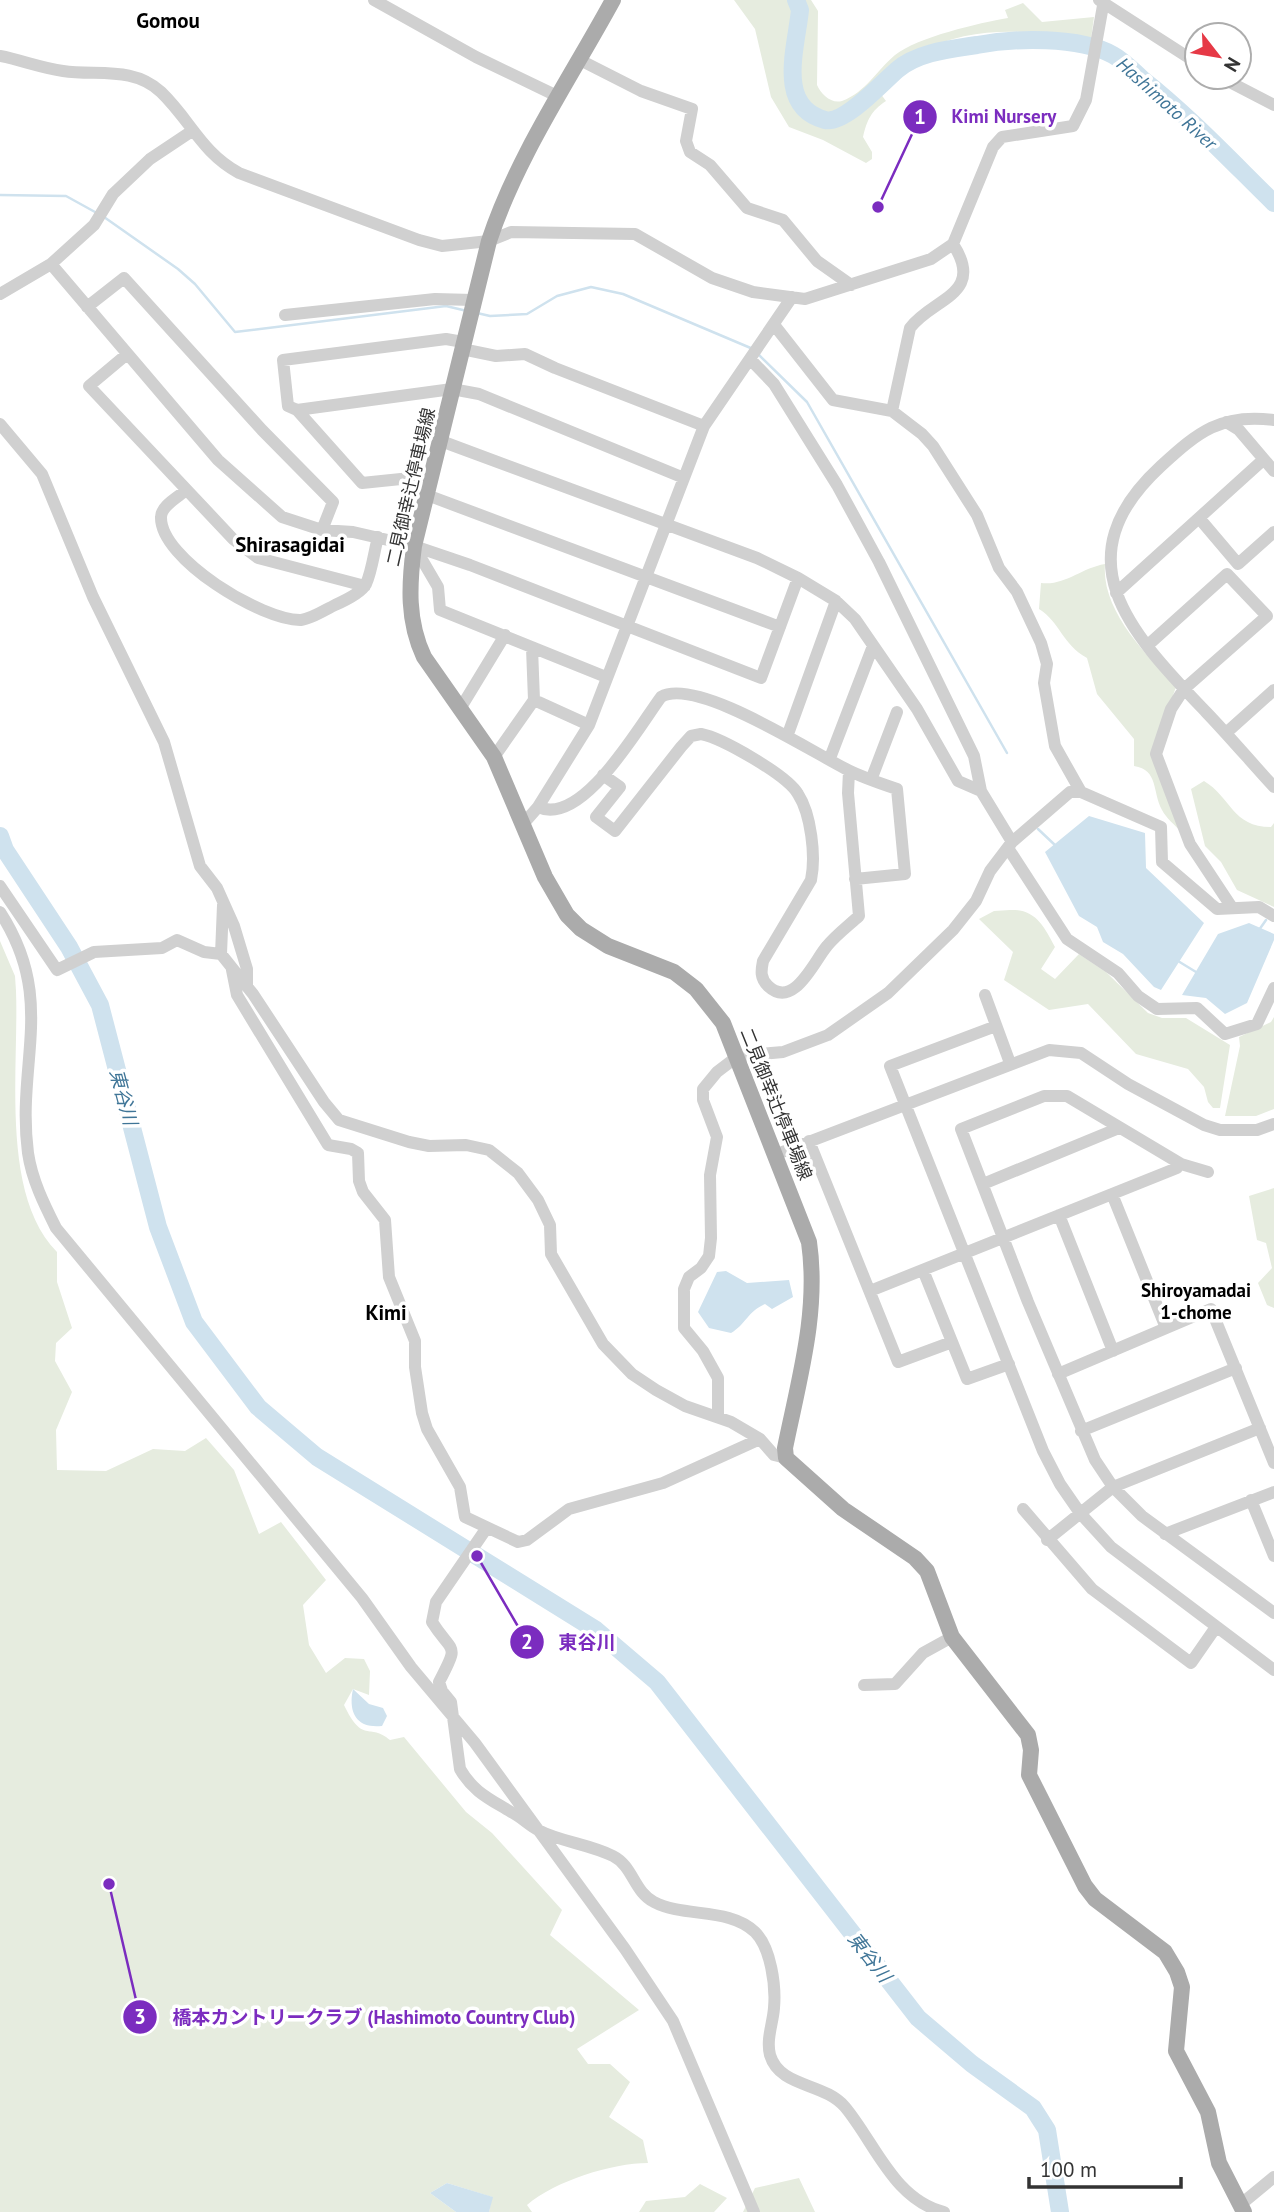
<svg xmlns="http://www.w3.org/2000/svg" width="1274" height="2212" font-family="'PT Sans','Noto Sans JP',sans-serif">
<style>
.green{fill:#e6ecdf}
.water{fill:#cfe2ee}
.lines{fill:none;stroke-linecap:round;stroke-linejoin:round}
.stream{stroke:#cfe2ee;stroke-width:2.5}
.river{stroke:#cfe2ee;stroke-width:18}
.minor{stroke:#d0d0d0;stroke-width:12}
.major{stroke:#ababab;stroke-width:16}
.labels{text-anchor:middle;stroke-width:7;stroke-linejoin:round;paint-order:stroke}
.street-label{font-size:18px;fill:#333;stroke:#fff}
.water-label{font-size:19px;font-style:italic;fill:#3f7597;stroke:#fff}
.neighbourhood-label{font-size:19px;font-weight:bold;fill:#000;stroke:#fff}
.quarter-label{font-size:21px;font-weight:bold;fill:#000;stroke:#fff}
.leader{fill:none;stroke:#7b2cbf;stroke-width:2.5}
.callout-dot{fill:#7b2cbf;stroke:#fff;stroke-width:2.5}
.mark-label{font-size:21px;text-anchor:middle;font-weight:bold;fill:#fff}
.callout-label{font-size:19px;text-anchor:middle;font-weight:bold;fill:#7b2cbf;stroke:#fff;stroke-width:7;stroke-linejoin:round;paint-order:stroke}
</style>
<rect width="100%" height="100%" fill="#fff"/>
<path class="green" d="M 734,0 L 811,0 L 818,11 L 817,85 C 821,94 831,104 842,101 C 866,92 877,70 895,55 C 918,37 979,23 1008,18 L 1005,10 L 1023,3 L 1042,22 L 1094,17 L 1091,39 C 1029,31 976,23 917,53 C 902,60 888,74 874,85 L 886,101 C 871,111 867,120 863,137 L 872,152 L 872,159 L 866,163 L 823,140 L 789,127 L 771,97 L 755,29 Z
M 1105,564 C 1101,611 1147,655 1176,687 L 1152,753 L 1181,832 C 1175,825 1166,818 1162,810 C 1152,792 1159,770 1134,766 L 1134,739 L 1097,694 L 1087,658 C 1062,644 1060,622 1039,609 L 1041,583 C 1065,586 1081,568 1105,564 Z
M 1204,781 C 1231,797 1232,827 1271,827 L 1274,823 L 1274,907 L 1237,890 L 1221,862 L 1205,846 L 1191,789 Z
M 1010,910 C 1036,909 1044,927 1055,947 L 1041,969 L 1055,979 L 1079,954 L 1106,972 L 1148,1013 L 1162,1018 L 1186,1018 L 1230,1045 L 1220,1108 L 1213,1108 L 1208,1102 L 1204,1087 L 1188,1069 L 1136,1054 L 1088,1004 L 1049,1010 L 1004,980 L 1013,952 L 979,919 L 994,911 Z
M 0,941 L 15,976 L 16,991 C 19,1069 0,1194 57,1252 L 57,1282 L 72,1328 L 56,1343 L 55,1361 L 72,1392 L 56,1430 L 57,1470 L 106,1471 L 153,1449 L 185,1451 L 206,1438 L 234,1470 L 259,1534 L 281,1522 L 326,1580 L 303,1605 L 309,1645 L 326,1673 L 345,1658 L 364,1659 L 370,1671 L 369,1695 L 353,1689 L 344,1705 C 363,1745 369,1722 390,1740 L 404,1737 L 466,1812 L 492,1833 L 562,1910 L 550,1935 L 639,2010 L 577,2049 L 588,2064 L 610,2064 L 630,2082 L 609,2117 L 643,2140 L 648,2163 C 612,2163 555,2181 527,2205 L 532,2212 L 489,2212 L 492,2197 L 447,2183 L 430,2193 L 456,2212 L 0,2212 Z
M 1274,1017 L 1274,1109 L 1256,1116 L 1225,1116 L 1240,1046 L 1239,1037 L 1271,1022 Z
M 1274,1188 L 1274,1308 L 1267,1305 L 1258,1283 L 1272,1268 L 1266,1243 L 1257,1240 L 1249,1196 Z
M 799,2178 L 815,2212 L 743,2212 L 755,2188 Z
M 700,2184 L 727,2198 L 714,2212 L 639,2212 L 646,2201 L 685,2197 Z"/>
<path class="water" d="M 1089,816 L 1145,833 L 1146,868 L 1204,923 L 1161,990 L 1154,987 L 1123,954 L 1103,942 L 1097,927 L 1079,916 L 1045,852 Z
M 1249,923 L 1274,934 L 1274,940 L 1247,1003 L 1225,1014 L 1206,998 L 1182,995 L 1218,934 Z
M 726,1271 L 747,1283 L 789,1280 L 793,1297 L 772,1309 L 765,1304 C 748,1311 746,1324 731,1333 L 709,1328 L 698,1312 L 717,1272 Z
M 353,1689 L 369,1704 L 383,1708 L 387,1716 L 382,1726 C 356,1729 348,1712 353,1689 Z
M 447,2183 L 493,2197 L 489,2212 L 456,2212 L 430,2193 Z"/>
<g class="lines">
<path class="stream" d="M 0,195 L 66,196 L 95,212
M 104,217 L 178,269 L 195,284 L 235,332 L 446,306 L 467,311
M 477,313 L 490,316 L 527,314 L 557,296 L 591,287 L 623,294 L 753,349
M 758,354 L 807,402 L 1007,753
M 1038,829 L 1056,846
M 1259,930 L 1266,920
M 1178,961 L 1196,972"/>
<path class="river" d="M 796,0 L 800,10 C 796,49 776,107 825,120 C 844,125 882,83 897,70 C 918,52 951,49 977,45 C 1014,38 1079,36 1113,55 C 1124,61 1133,71 1142,79 C 1189,116 1231,161 1274,203
M 0,836 L 5,850 L 69,947 L 100,1005 L 158,1227 L 194,1322 L 258,1407 L 317,1457 L 596,1630 L 657,1682 L 918,2018 L 972,2064 L 1033,2108 L 1047,2130 L 1060,2212"/>
<path class="minor" d="M 374,0 L 476,57 L 557,96
M 1099,0 L 1197,63
M 0,56 C 21,60 42,68 63,71 C 97,76 133,66 161,92 C 191,121 201,152 239,173 L 419,240 L 442,246 L 489,241 L 511,232 L 635,234 L 712,278 L 753,292 L 805,299 L 931,259 L 953,244 L 993,147 L 1002,137 L 1073,126 L 1086,100 L 1104,0
M 578,59 L 641,91 L 692,109 L 686,141 L 690,152 L 710,165 L 747,208 L 783,220 L 817,261 L 851,285
M 1220,77 L 1274,105
M 51,264 L 218,460 L 282,517 L 322,530 L 353,532 L 414,546 L 470,565 L 761,678 L 798,578 L 757,558 L 441,441
M 0,294 L 51,264 L 94,225 L 113,194 L 150,159 L 192,131
M 87,307 L 124,278 L 262,430 L 333,502 L 322,530
M 285,315 L 435,299 L 473,300
M 775,326 L 833,400 L 892,411 L 922,434 L 933,446 L 977,515 L 999,568 L 1017,592 L 1041,643 L 1047,664 L 1044,683 L 1055,746 L 1081,792
M 462,349 L 496,356 L 525,354 L 555,368 L 704,426
M 126,355 L 89,386 L 233,539 L 258,558 L 365,586
M 750,359 L 774,384 L 837,485 L 879,562 L 974,756 L 981,791 L 1012,842
M 297,410 L 288,406 L 283,360 L 446,339 L 463,342
M 892,411 L 910,328 C 932,298 986,295 953,244
M 1274,420 C 1221,413 1198,432 1161,466 C 1059,560 1132,634 1206,712 C 1229,736 1251,762 1274,787
M 1226,422 L 1239,430 L 1274,471
M 0,424 L 42,474 L 93,597 L 164,742 L 200,866 L 217,888 L 234,926 L 247,969 L 247,986
M 430,476 L 362,483 L 297,410 L 452,389 L 479,394 L 684,478
M 185,491 C 178,497 161,506 161,517 C 160,559 263,621 301,620 C 311,619 325,610 335,605 C 344,601 361,593 366,584 C 372,571 374,552 378,537
M 427,495 L 780,627
M 1199,518 L 1238,564 L 1274,532
M 414,546 L 438,587 L 440,610 L 606,677
M 798,578 L 836,601 L 855,619 L 917,709 L 958,781 L 981,791
M 1116,593 L 1263,460
M 1148,645 L 1227,574 L 1267,616 L 1184,689 L 1171,709 L 1156,754 L 1190,844 L 1231,906
M 534,700 L 589,725
M 460,709 L 505,635
M 1226,733 L 1274,690
M 788,734 L 836,601
M 494,757 L 534,700 L 532,648
M 830,758 L 873,646
M 603,775 L 620,787 L 596,817 L 615,831 L 681,747 L 691,736 L 701,734 C 722,738 787,775 798,794 C 811,814 816,856 811,880 L 763,961 C 761,971 760,978 768,986 C 794,1010 814,961 827,946 C 836,935 848,926 859,916 L 848,793 L 849,771
M 871,780 L 897,712
M 538,807 C 582,827 638,728 661,697 C 697,676 816,755 852,772 C 867,779 882,784 897,789 L 905,874 L 855,879
M 524,823 L 538,807 L 589,725 L 704,426 L 792,297
M 1008,848 L 1067,939 L 1118,973 L 1138,996 L 1157,1009 L 1197,1008 L 1225,1034 L 1257,1024 L 1274,988
M 0,886 L 57,970 L 94,952 L 162,948 L 177,940 L 204,952 L 221,954 L 253,994 L 324,1102 L 339,1120 L 409,1142 L 429,1146 L 466,1145 L 489,1150 L 518,1173 L 538,1200 L 550,1225 L 551,1254 L 603,1344 L 632,1374 L 656,1390 L 685,1406 L 731,1422 L 760,1439 L 774,1455 L 786,1458
M 0,912 C 57,1000 16,1062 28,1153 C 32,1180 44,1204 56,1228 L 362,1598 L 411,1667 L 475,1743 L 625,1949 L 673,2021 L 754,2212
M 221,954 L 223,905
M 232,970 L 237,995 L 328,1145 L 351,1149 L 358,1153 L 359,1181 L 363,1192 L 385,1220 L 389,1277 L 415,1341 L 415,1367 L 422,1413 L 427,1429 L 460,1487 L 465,1517 L 518,1542 L 527,1540 L 569,1509 L 663,1483 L 760,1439
M 985,995 L 1010,1063
M 996,1026 L 890,1066 L 1043,1451 L 1060,1484 L 1080,1513 L 1111,1547 L 1274,1670
M 809,1141 L 898,1362 L 952,1342
M 777,1154 L 1049,1050 L 1081,1053 L 1128,1084 L 1204,1125 L 1220,1130 L 1257,1130 L 1274,1124
M 1208,1172 L 1181,1164 L 1067,1096 L 1044,1096 L 961,1129 L 1028,1302 L 1095,1460 L 1113,1487 L 1142,1516 L 1274,1613
M 983,1184 L 1119,1128
M 1112,1194 L 1166,1328
M 1059,1215 L 1113,1351
M 923,1270 L 967,1379 L 1009,1364
M 870,1291 L 1177,1168
M 1058,1374 L 1211,1309 L 1274,1463
M 718,1417 L 718,1378 L 703,1351 L 684,1328 L 684,1289 L 689,1277 L 701,1268 L 709,1256 L 711,1238 L 710,1175 L 717,1137 L 703,1100 L 703,1089 L 717,1072 L 738,1056 L 783,1052 L 828,1035 L 888,993 L 953,930 L 976,901 L 990,871 L 1012,842 L 1070,792 L 1081,792 L 1161,827 L 1162,862 L 1217,909 L 1259,907 L 1274,916
M 1081,1431 L 1236,1368
M 1251,1500 L 1274,1556
M 1023,1509 L 1092,1589 L 1191,1663 L 1216,1627
M 486,1529 L 436,1602 L 432,1622 C 453,1655 460,1642 439,1682 L 442,1691 L 451,1702 L 460,1769 C 473,1792 490,1799 511,1812 C 521,1817 529,1825 538,1830 C 561,1842 589,1844 613,1856 C 633,1866 634,1892 654,1902 C 684,1918 729,1907 755,1932 C 771,1948 776,1986 774,2008 C 773,2023 766,2039 770,2055 C 780,2088 824,2082 845,2107 C 875,2143 894,2200 944,2212
M 1165,1534 L 1274,1492
M 1047,1540 L 1113,1487 L 1260,1428
M 864,1685 L 895,1684 L 923,1653 L 952,1637
M 1240,2205 L 1274,2177"/>
<path class="major" d="M 613,0 C 570,79 517,156 489,241 L 414,546 C 409,585 407,621 424,657 L 494,757 L 545,877 L 567,915 L 581,929 L 608,946 L 674,972 L 696,989 L 723,1023 L 809,1242 C 819,1312 799,1379 785,1448 L 786,1458 L 843,1509 L 915,1558 L 927,1571 L 952,1637 L 1028,1735 L 1031,1750 L 1029,1775 L 1085,1886 L 1095,1899 L 1165,1952 L 1177,1972 L 1182,1987 L 1176,2051 L 1208,2112 L 1219,2163 L 1244,2212"/>
</g>
<g class="labels">
<g class="street-label">
<text transform="translate(411 487) rotate(-77)" y="6">二見御幸辻停車場線</text>
<text transform="translate(776 1104) rotate(68)" y="6">二見御幸辻停車場線</text>
</g>
<g class="water-label">
<text transform="translate(1167 103) rotate(42)" y="7">Hashimoto River</text>
<text transform="translate(124 1097) rotate(75)" y="7">東谷川</text>
<text transform="translate(870 1957) rotate(52)" y="7">東谷川</text>
</g>
<g class="neighbourhood-label">
<text x="1196" y="1297">Shiroyamadai<tspan x="1196" dy="22">1-chome</tspan></text>
</g>
<g class="quarter-label">
<text x="168" y="28">Gomou</text>
<text x="290" y="552">Shirasagidai</text>
<text x="386" y="1320">Kimi</text>
</g>
</g>
<path class="leader" d="M878 207L920 117M477 1556L527 1642M109 1884L140 2017"/>
<g class="callout-dot">
<circle cx="878" cy="207" r="7"/>
<circle cx="477" cy="1556" r="7"/>
<circle cx="109" cy="1884" r="7"/>
<circle cx="920" cy="117" r="18"/>
<circle cx="527" cy="1642" r="18"/>
<circle cx="140" cy="2017" r="18"/>
</g>
<g class="mark-label">
<text x="920" y="124">1</text>
<text x="527" y="1649">2</text>
<text x="140" y="2024">3</text>
</g>
<g class="callout-label">
<text x="1004" y="123">Kimi Nursery</text>
<text x="587" y="1649">東谷川</text>
<text x="374" y="2024">橋本カントリークラブ (Hashimoto Country Club)</text>
</g>
<g transform="translate(1218 56) rotate(121)"><circle r="33" fill="#ffffff" stroke="#adadad" stroke-width="2"/>
<path d="M0-5L12 26L0 18L-12 26Z" fill="#e63946"/>
<text y="-10" font-size="19" font-weight="bold" text-anchor="middle" fill="#333333">N</text>
</g>
<path d="M1029 2177v10h152v-10" fill="none" stroke="#333333" stroke-width="3.5"/>
<text x="1040" y="2177" font-size="21" fill="#333333" stroke="#ffffff" stroke-width="5" paint-order="stroke">100 m</text>
</svg>
